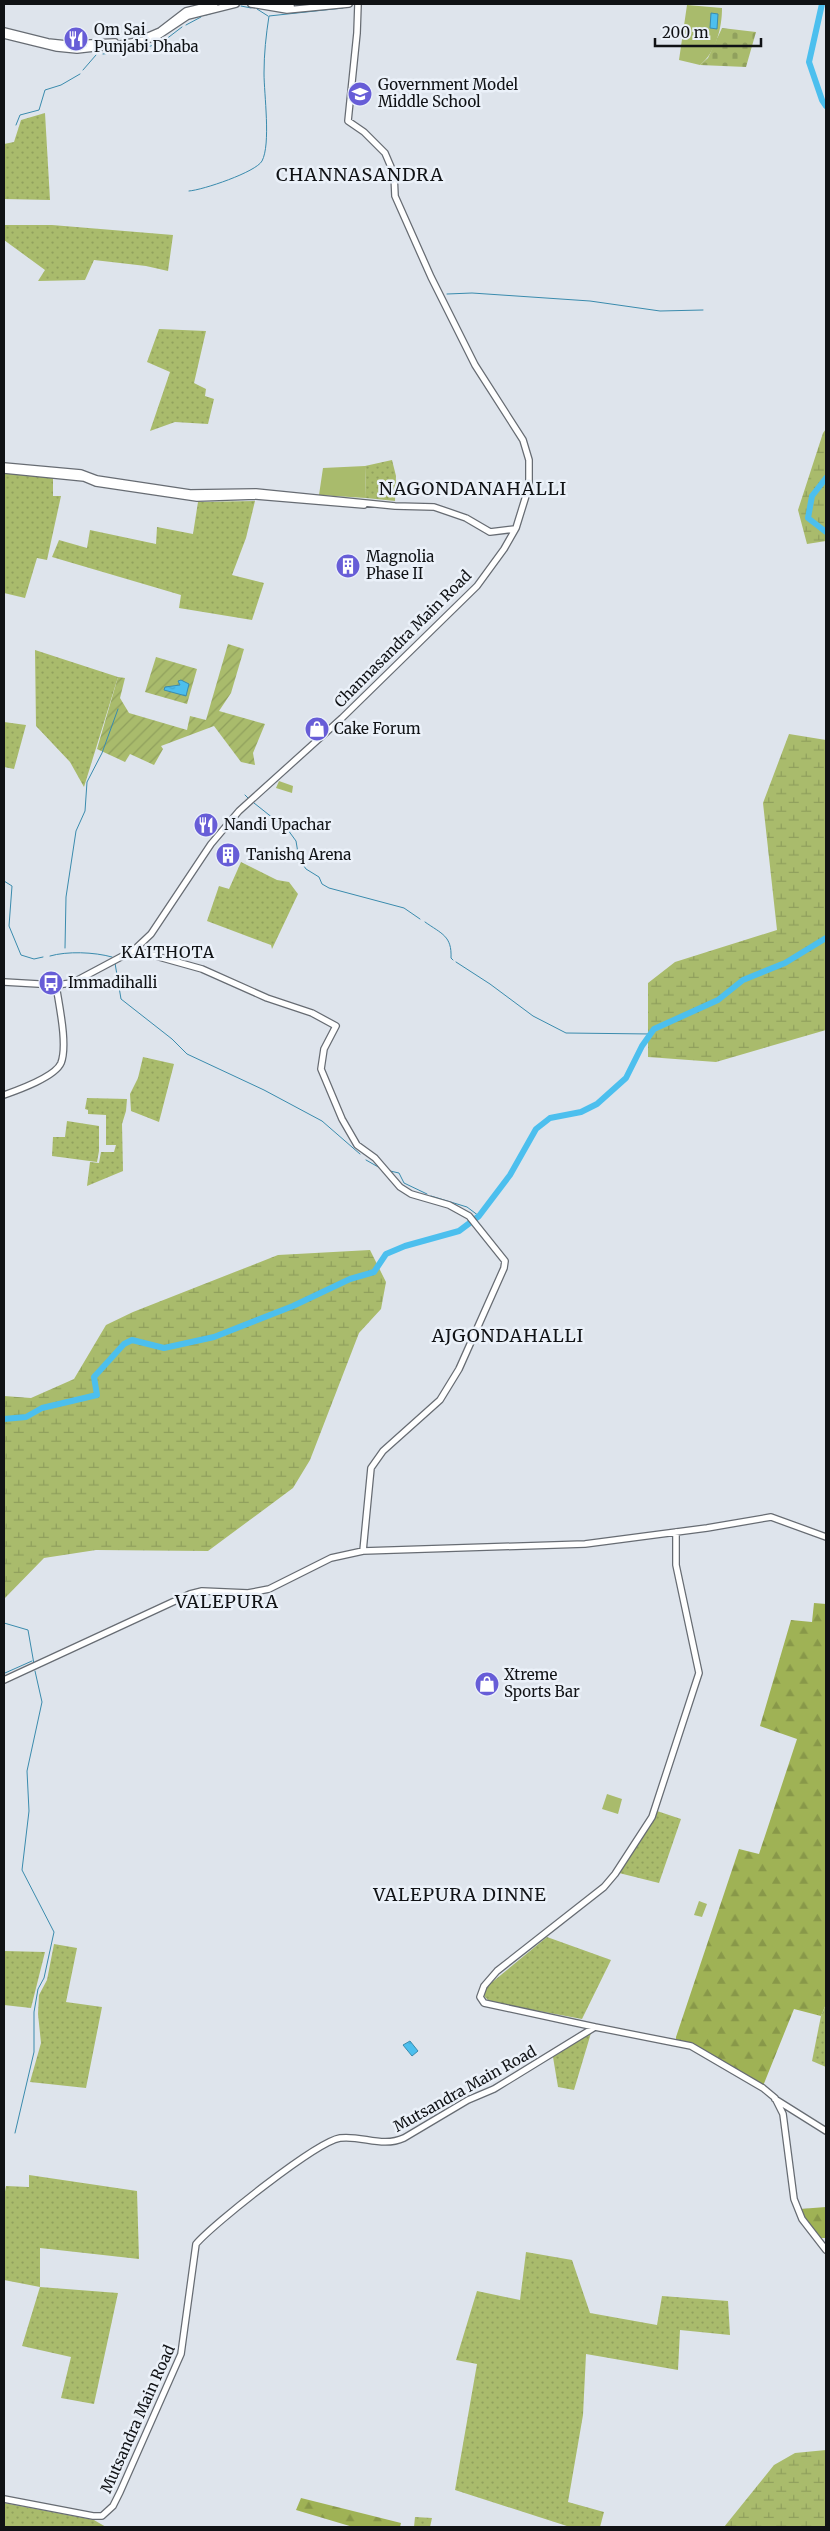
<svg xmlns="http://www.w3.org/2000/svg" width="830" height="2531" font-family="Merriweather,serif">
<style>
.grass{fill:url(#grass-dots)}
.forest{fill:url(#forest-firs)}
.wetland{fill:url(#wetland-marsh)}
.cemetery{fill:url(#cemetery-stones)}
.garden{fill:url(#garden-furrows)}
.pitch{fill:#a9bb6c}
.water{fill:url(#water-ripples);stroke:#3a8bad}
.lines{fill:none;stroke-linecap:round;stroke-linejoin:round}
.stream{stroke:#3a8bad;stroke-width:1}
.river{stroke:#4cbfee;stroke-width:6}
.secondary-casing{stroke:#676c73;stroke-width:8}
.secondary{stroke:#fff;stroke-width:5.5}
.labels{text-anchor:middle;stroke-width:5;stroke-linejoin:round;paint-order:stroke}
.poi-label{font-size:15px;fill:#101215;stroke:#ebf1f9;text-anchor:start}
.street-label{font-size:15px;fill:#101215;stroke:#ebf1f9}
.neighbourhood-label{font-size:16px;letter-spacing:1px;fill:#101215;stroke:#ebf1f9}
.quarter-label{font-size:18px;letter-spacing:1px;fill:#101215;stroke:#ebf1f9}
</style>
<defs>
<pattern id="grass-dots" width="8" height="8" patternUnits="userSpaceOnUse" patternTransform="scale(1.25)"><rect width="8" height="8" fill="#a9bb6c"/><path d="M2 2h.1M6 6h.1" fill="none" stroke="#90a05d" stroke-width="1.8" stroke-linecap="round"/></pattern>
<pattern id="forest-firs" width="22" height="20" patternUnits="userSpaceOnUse" patternTransform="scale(1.25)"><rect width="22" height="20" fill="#9fb255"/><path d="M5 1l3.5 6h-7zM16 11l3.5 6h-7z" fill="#889849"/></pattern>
<pattern id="wetland-marsh" width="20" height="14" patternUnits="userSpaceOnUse" patternTransform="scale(1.25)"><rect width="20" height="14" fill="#a9bb6c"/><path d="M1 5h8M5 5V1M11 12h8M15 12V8" fill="none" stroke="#90a05d"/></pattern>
<pattern id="cemetery-stones" width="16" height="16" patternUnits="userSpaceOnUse" patternTransform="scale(1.25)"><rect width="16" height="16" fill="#a9bb6c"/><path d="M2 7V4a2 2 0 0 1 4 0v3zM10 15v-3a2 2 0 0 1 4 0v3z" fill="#90a05d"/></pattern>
<pattern id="garden-furrows" width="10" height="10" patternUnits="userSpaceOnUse" patternTransform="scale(1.25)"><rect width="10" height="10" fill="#a9bb6c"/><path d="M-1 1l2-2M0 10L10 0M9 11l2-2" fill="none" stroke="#90a05d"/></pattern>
<pattern id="water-ripples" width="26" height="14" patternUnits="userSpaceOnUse" patternTransform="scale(1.25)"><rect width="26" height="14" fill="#4cbfee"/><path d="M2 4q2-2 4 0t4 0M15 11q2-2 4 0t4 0" fill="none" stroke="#41a3cb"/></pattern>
</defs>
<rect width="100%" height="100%" fill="#dee4ec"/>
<path class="grass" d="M 45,113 L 50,200 L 4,199 L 4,144 L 14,142 L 21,120 Z
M 4,225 L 52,225 L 173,235 L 168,271 L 146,266 L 94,260 L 85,280 L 38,281 L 45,270 L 4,240 Z
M 159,329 L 206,331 L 194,383 L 206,389 L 205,396 L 214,399 L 208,424 L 175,422 L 150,431 L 170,372 L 147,362 Z
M 392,460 L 396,476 L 395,501 L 366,498 L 365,466 Z
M 4,473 L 53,478 L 53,496 L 61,496 L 47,560 L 37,558 L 25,598 L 4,593 Z
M 255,501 L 246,538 L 232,575 L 264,583 L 252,620 L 179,608 L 181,595 L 52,557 L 59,540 L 87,548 L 90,530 L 156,544 L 157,527 L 193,534 L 198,502 Z
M 35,650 L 118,677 L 84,787 L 70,762 L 36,726 Z
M 4,722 L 26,725 L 14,769 L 4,767 Z
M 241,862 L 277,880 L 289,882 L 298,894 L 272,949 L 271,945 L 207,921 L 219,886 L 229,889 Z
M 143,1057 L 174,1064 L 159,1122 L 131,1111 L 130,1094 L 138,1078 Z
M 87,1098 L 127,1099 L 126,1111 L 122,1124 L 123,1171 L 87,1186 L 90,1162 L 99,1163 L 101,1152 L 114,1152 L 116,1145 L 106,1145 L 106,1115 L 88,1114 L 88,1110 L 85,1109 Z
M 67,1121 L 99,1126 L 99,1151 L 97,1162 L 52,1156 L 53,1137 L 65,1137 Z
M 657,1811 L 681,1819 L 659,1883 L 619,1873 Z
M 547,1937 L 611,1960 L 582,2019 L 490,2002 L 483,1995 L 485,1988 Z
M 54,1944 L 77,1948 L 66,2002 L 102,2007 L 86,2088 L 30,2082 L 41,2043 L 38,2014 L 39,1995 L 47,1980 Z
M 4,1951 L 45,1952 L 31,2008 L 4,2005 Z
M 826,2004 L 826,2067 L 812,2061 L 821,2016 Z
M 591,2033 L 574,2090 L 558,2087 L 553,2057 Z
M 29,2175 L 137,2191 L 139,2259 L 40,2248 L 40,2287 L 118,2293 L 94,2404 L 61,2398 L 71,2357 L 22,2346 L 40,2287 L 4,2280 L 4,2197 L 6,2186 L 29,2187 Z
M 526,2252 L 572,2260 L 590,2313 L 657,2325 L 662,2296 L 728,2301 L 730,2335 L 680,2330 L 678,2370 L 586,2354 L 583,2415 L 568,2502 L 604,2512 L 600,2527 L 570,2527 L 455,2490 L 477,2364 L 456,2360 L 477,2291 L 520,2300 Z
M 4,2503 L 94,2520 L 106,2527 L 4,2527 Z
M 415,2517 L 432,2518 L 430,2527 L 414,2527 Z"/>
<path class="forest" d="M 814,1603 L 826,1604 L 826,2004 L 821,2016 L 794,2009 L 763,2086 L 692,2043 L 676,2040 L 676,2037 L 739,1849 L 759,1854 L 797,1739 L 760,1726 L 791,1620 L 812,1622 Z
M 826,2207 L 826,2238 L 818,2238 L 800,2209 Z
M 301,2498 L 401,2523 L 400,2527 L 353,2527 L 296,2510 Z"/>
<path class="wetland" d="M 826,429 L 826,541 L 807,544 L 798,510 L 823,433 Z
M 789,734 L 826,740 L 826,1030 L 716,1062 L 648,1057 L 648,983 L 675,962 L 777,930 L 763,803 Z
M 370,1250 L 386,1282 L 381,1309 L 359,1333 L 310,1460 L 293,1488 L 208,1551 L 96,1550 L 44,1558 L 4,1599 L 4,1396 L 31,1398 L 74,1379 L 106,1325 L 133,1312 L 278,1255 Z
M 826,2450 L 826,2527 L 724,2527 L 774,2465 L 795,2453 Z"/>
<path class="cemetery" d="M 722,28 L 756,32 L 746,67 L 700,65 L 708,58 Z"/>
<path class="garden" d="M 228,644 L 244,649 L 231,693 L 219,711 L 265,724 L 253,753 L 255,765 L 241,762 L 214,726 L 161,746 L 163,749 L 154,765 L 130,754 L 125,762 L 97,749 L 118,677 L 125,678 L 120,698 L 129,713 L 187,730 L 190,716 L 206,720 Z
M 156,657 L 197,669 L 187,704 L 145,692 Z"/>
<path class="pitch" d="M 687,5 L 722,8 C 722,28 716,52 700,65 L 679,60 Z
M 365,466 L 366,498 L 319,495 L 323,468 Z
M 279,781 L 293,786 L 292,793 L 276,788 Z
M 607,1794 L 622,1799 L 618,1814 L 602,1809 Z
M 699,1901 L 707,1904 L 702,1917 L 694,1915 Z"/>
<path class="water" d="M 711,13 L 718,14 L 717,29 L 710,28 Z
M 181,680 L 189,684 L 186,696 L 164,690 L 165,687 L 180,685 L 178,681 Z
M 410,2041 L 418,2051 L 412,2056 L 403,2045 Z"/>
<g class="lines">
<path class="stream" d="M 241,6 L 251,8
M 257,9 L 268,16
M 206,15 L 213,13
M 186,25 L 201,17
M 146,48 L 165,40 L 182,27
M 103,54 L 140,49
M 83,70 L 96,55
M 16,125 L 20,115 L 39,110 L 45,90 L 61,85 L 80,74
M 189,191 C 203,190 256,172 262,161 C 271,144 264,94 264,73 C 264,54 266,35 269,16 L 343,8
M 447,294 L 472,293 L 590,301 L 660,311 L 703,310
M 245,795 L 248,798
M 254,803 L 288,830 L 296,841 L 299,859 L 306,869 L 319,877 L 322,884 L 329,888 L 404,908 L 420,919
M 4,881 L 12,886 L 9,926 L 21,955 L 34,959 L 43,957
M 425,922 C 442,934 452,936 451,958 L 453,960
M 65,948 L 66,897 L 76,831 L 85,811 L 87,782 L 102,753 L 118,709
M 50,956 C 67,951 94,952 112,957
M 456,962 L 490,984 L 533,1016 L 566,1033 L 651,1034
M 115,963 L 121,999 L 172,1039 L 187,1054 L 264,1090 L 322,1121 L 360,1154
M 366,1160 L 380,1168
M 390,1171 L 399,1173 L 404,1183 L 427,1194
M 431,1196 L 467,1207 L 479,1216
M 4,1623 L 28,1630 L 34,1664
M 5,1673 L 32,1661
M 15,2133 L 34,2052 L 34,2012 L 38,1989 L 44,1978 L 54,1932 L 22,1870 L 29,1811 L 27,1771 L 42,1702 L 35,1671"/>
<path class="river" d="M 822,4 L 809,62 L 822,100 L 826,106
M 826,478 L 812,496 L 808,518 L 826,532
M 4,1419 L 26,1417 L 42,1408 L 97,1395 L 94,1377 L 124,1344 L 132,1340 L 164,1348 L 214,1337 L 293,1306 L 350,1279 L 374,1272 L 386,1254 L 405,1246 L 459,1231 L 479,1216 L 510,1175 L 536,1129 L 550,1118 L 581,1112 L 597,1104 L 626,1078 L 642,1046 L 654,1029 L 718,1000 L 743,980 L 785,963 L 826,938"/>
<defs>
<path id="secondary" d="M 251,4 L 287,10 L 349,4
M 271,4 L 291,6
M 4,31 L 48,42 L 67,44 L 115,42
M 4,35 L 57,48 L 77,50 L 103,47 L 155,38 L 188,16 L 236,4
M 146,37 L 160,31 L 186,11 L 215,4
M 4,466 L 81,473 L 97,479 L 190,493 L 256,492 L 395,506 L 434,507 L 466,518 L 490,532 L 515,529
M 4,470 L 84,478 L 96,483 L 197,498 L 256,496 L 364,505
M 134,950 L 202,969 L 267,998 L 312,1013 L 336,1026 L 324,1049 L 321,1069 L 342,1119 L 357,1145 L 375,1158 L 400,1187 L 411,1194 L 449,1205 L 469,1216 L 505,1261 L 504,1268 L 459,1369 L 440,1400 L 383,1451 L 371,1468 L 363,1551
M 4,982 L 56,985 L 72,983 L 134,950 L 151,934 L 211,844 L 239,811 L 342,718 L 477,586 L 504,549 L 516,528 L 529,486 L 529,460 L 523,440 L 475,365 L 431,277 L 395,196 L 394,174 L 385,153 L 364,132 L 348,121 L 357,33 L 358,4
M 4,1095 C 18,1090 55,1077 61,1063 C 68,1045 59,1005 56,985
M 4,1680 L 190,1594 L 202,1591 L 248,1593 L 269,1589 L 331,1558 L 363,1551 L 585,1544 L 707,1528 L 771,1517 L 826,1537
M 595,2027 L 484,2003 L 480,1997 L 484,1986 L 497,1971 L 604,1887 L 615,1874 L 652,1817 L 699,1673 L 676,1565 L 676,1532
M 775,2099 L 826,2131
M 4,2499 L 93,2516 L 102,2516 L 113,2506 L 120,2492 L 181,2354 L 196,2244 C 213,2224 316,2142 340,2138 C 362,2135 382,2148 404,2138 L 468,2100 L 494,2089 L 595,2027 L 691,2046 L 763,2088 L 775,2098 L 783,2114 L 794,2199 L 802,2219 L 826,2250"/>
</defs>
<use href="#secondary" class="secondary-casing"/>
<use href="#secondary" class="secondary"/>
</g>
<defs>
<symbol id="restaurant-disc" viewBox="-11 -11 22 22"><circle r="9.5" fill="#675dd7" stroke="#ebf1f9"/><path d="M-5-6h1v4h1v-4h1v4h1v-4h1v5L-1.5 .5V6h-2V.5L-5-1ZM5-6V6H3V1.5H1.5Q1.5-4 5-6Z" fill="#fff"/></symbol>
<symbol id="school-disc" viewBox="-11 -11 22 22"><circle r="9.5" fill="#675dd7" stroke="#ebf1f9"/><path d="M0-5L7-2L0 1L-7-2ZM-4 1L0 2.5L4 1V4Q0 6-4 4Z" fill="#fff"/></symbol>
<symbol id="building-disc" viewBox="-11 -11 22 22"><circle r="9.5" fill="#675dd7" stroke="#ebf1f9"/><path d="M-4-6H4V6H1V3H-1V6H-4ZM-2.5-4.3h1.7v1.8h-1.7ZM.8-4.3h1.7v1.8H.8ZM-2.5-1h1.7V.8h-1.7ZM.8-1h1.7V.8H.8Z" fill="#fff"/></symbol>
<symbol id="shop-disc" viewBox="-11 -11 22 22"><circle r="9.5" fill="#675dd7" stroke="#ebf1f9"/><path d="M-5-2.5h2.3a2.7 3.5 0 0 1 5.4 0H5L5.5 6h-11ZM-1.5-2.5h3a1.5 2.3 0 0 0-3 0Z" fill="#fff"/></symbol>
<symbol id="bus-disc" viewBox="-11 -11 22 22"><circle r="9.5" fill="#675dd7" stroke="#ebf1f9"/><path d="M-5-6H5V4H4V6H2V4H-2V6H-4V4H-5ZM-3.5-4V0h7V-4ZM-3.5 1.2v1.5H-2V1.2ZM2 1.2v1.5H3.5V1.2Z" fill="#fff"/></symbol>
</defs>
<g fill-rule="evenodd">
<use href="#restaurant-disc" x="62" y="25" width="28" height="28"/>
<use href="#school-disc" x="346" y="80" width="28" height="28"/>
<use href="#building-disc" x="334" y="552" width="28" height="28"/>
<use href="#shop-disc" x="303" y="715" width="28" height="28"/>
<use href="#restaurant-disc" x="192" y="811" width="28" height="28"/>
<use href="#building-disc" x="214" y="841" width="28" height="28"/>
<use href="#bus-disc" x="37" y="969" width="28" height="28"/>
<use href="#shop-disc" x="473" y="1670" width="28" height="28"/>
</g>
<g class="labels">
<g class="poi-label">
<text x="94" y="35">Om Sai<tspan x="94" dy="17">Punjabi Dhaba</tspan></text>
<text x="378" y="90">Government Model<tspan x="378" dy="17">Middle School</tspan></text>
<text x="366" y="562">Magnolia<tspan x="366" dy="17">Phase II</tspan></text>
<text x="334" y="734">Cake Forum</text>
<text x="224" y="830">Nandi Upachar</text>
<text x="246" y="860">Tanishq Arena</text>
<text x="68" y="988">Immadihalli</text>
<text x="504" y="1680">Xtreme<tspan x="504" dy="17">Sports Bar</tspan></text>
</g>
<g class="street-label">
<text transform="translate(403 639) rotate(-45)" y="5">Channasandra Main Road</text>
<text transform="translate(465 2089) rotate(-29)" y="5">Mutsandra Main Road</text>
<text transform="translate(138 2419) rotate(-66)" y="5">Mutsandra Main Road</text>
</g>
<g class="neighbourhood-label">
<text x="168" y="958">KAITHOTA</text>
</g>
<g class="quarter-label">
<text x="360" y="181">CHANNASANDRA</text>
<text x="473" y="495">NAGONDANAHALLI</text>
<text x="508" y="1342">AJGONDAHALLI</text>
<text x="227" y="1608">VALEPURA</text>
<text x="460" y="1901">VALEPURA DINNE</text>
</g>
</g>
<rect width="830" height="2531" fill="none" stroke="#101215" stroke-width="10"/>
<path d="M655 38v8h106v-8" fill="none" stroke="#101215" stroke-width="2.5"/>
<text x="662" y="38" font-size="15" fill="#101215" stroke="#ebf1f9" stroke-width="4" paint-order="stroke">200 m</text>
</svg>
